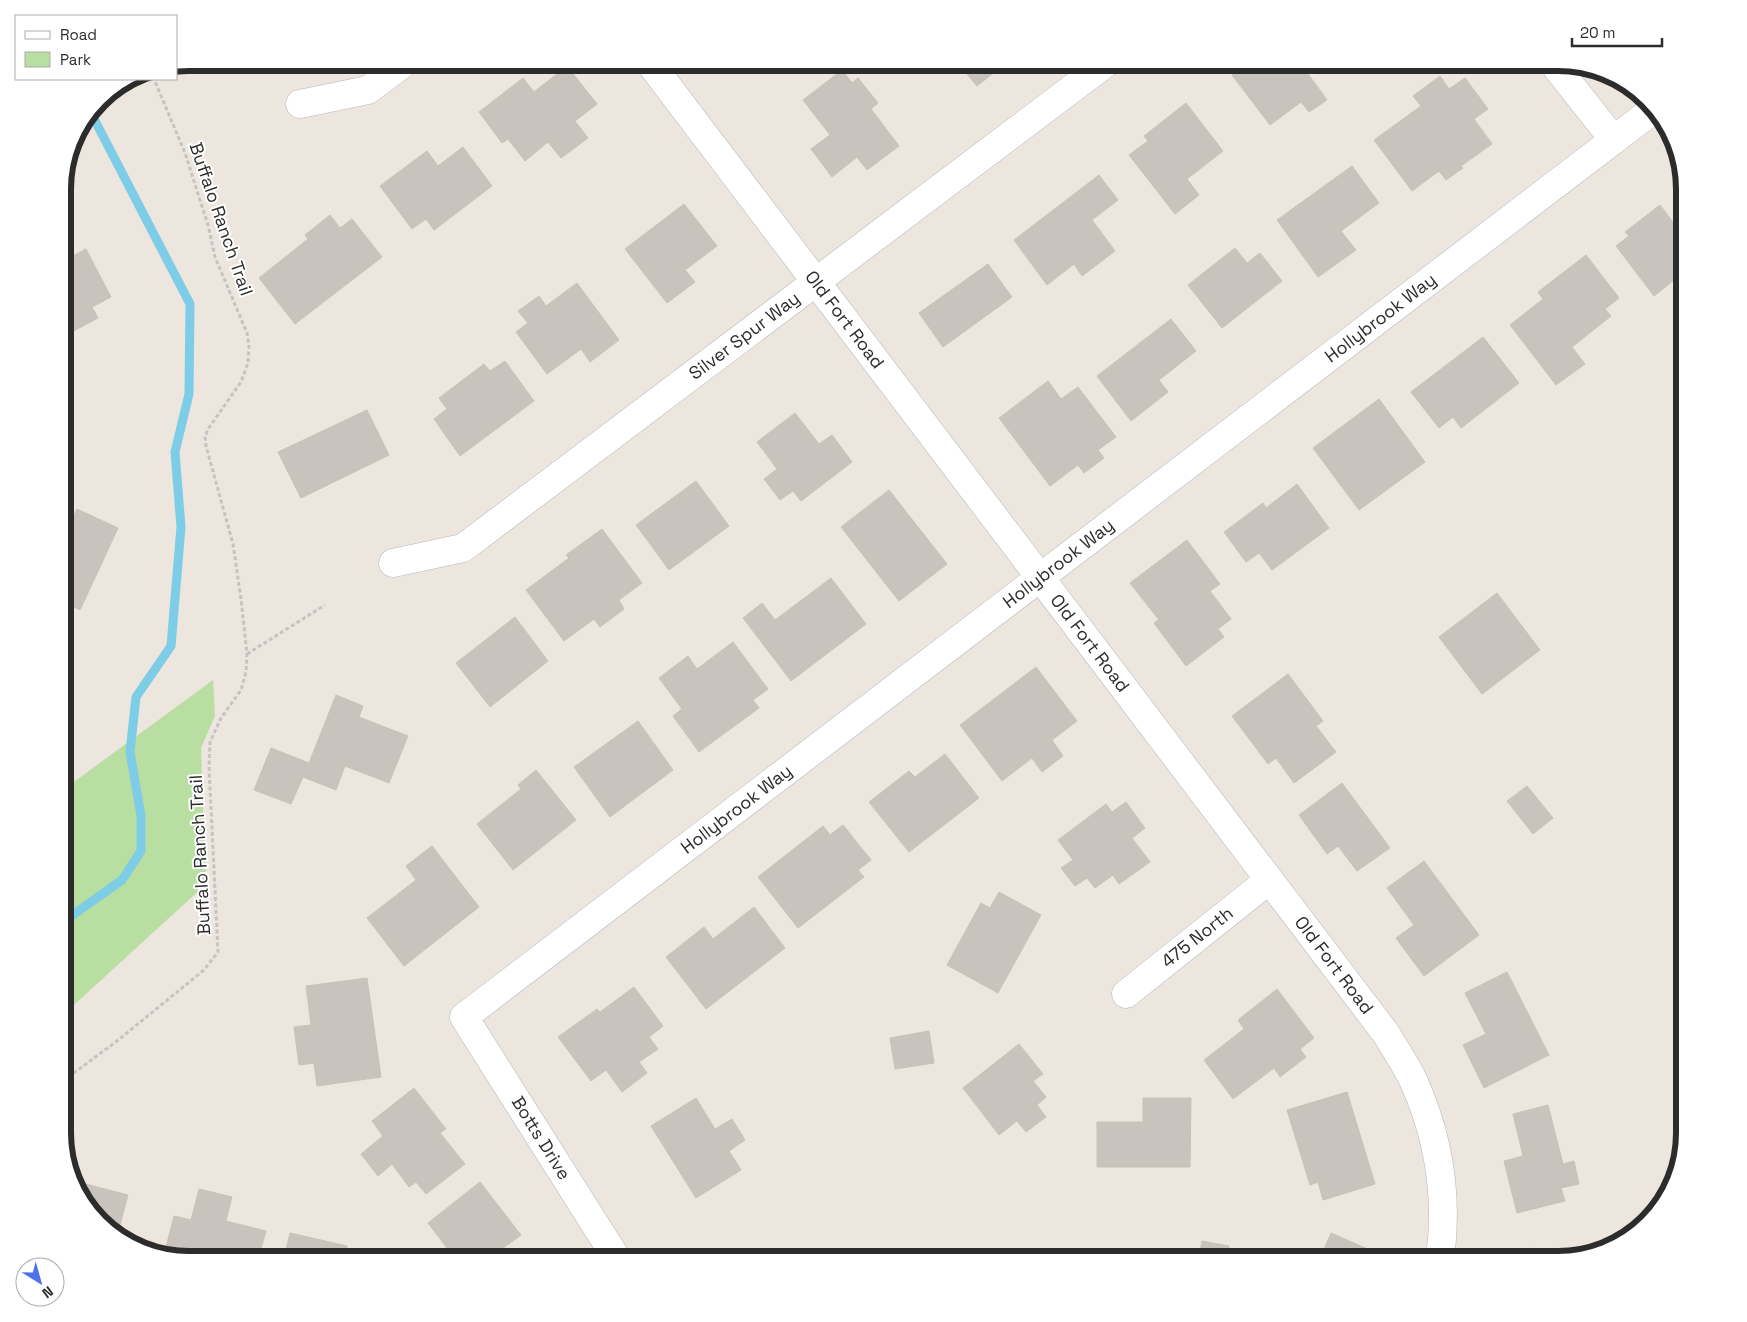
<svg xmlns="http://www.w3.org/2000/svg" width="1747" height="1322" font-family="'Space Grotesk',sans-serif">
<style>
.green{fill:#b8dea1}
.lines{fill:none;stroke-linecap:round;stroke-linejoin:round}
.stream{stroke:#7ccde5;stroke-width:9}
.building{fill:#c8c4bd;stroke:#c7c2b9}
.minor-casing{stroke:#b3b6be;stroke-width:29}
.path{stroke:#c4c4c4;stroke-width:3;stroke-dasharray:4 2.5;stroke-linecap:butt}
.minor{stroke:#fff;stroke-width:28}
.labels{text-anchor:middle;stroke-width:4;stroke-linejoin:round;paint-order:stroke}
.street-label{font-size:18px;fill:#2c2c2c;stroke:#fff}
.rim{fill:none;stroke:#2c2c2c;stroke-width:6}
</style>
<rect width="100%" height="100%" fill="#ece6df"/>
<path class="green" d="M 213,680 L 215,716 L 201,748 L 206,884 L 63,1015 L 63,801 L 67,787 Z"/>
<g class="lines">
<path class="stream" d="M 63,922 L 122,880 L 141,851 L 141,816 L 130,752 L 136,697 L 171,646 L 181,527 L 175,452 L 189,394 L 190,304 L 91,113"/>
</g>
<path class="building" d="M 759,63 L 772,63 L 764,68 Z
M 958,63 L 1006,63 L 977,86 Z
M 1249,63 L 1300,63 L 1327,100 L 1309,112 L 1301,102 L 1270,125 L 1232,75 Z
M 567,66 L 597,104 L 575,121 L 588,138 L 561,158 L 548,142 L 525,161 L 508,139 L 502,143 L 479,112 L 523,78 L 534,92 Z
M 842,70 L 852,83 L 858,78 L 878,103 L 871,109 L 899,146 L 867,170 L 857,157 L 832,177 L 811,149 L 830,135 L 803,100 Z
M 1440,76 L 1449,89 L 1465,78 L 1488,109 L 1474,119 L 1492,144 L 1461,166 L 1463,168 L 1446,180 L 1439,171 L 1412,191 L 1374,140 L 1421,106 L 1413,96 Z
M 1186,103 L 1223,151 L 1187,179 L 1199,195 L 1175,214 L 1129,155 L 1148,141 L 1144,136 Z
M 463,147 L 492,186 L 434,230 L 426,219 L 412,229 L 380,186 L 427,151 L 438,166 Z
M 1352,166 L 1379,203 L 1341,231 L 1356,250 L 1318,277 L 1277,220 Z
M 1099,175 L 1118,200 L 1092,220 L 1115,251 L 1082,276 L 1074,264 L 1047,285 L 1014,240 Z
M 63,179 L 69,191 L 63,193 Z
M 684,204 L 717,246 L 685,270 L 695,282 L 667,303 L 625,249 Z
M 1660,205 L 1684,237 L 1684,272 L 1654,296 L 1616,246 L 1629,236 L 1625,232 Z
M 330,215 L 340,228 L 352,219 L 382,257 L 295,324 L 259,278 L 308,239 L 305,235 Z
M 1235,248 L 1247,263 L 1260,253 L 1282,281 L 1222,328 L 1188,285 Z
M 86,249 L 111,297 L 92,307 L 98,318 L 68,334 L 63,324 L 63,261 Z
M 1586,255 L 1619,298 L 1605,309 L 1611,316 L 1572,347 L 1585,364 L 1556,385 L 1510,325 L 1543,299 L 1538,292 Z
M 988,264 L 1012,297 L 943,347 L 919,313 Z
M 577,283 L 619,340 L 590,362 L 581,349 L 547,374 L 516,332 L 528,323 L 518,311 L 539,296 L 546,306 Z
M 1171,319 L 1196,351 L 1159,380 L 1168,392 L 1131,421 L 1097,376 Z
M 1483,337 L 1519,383 L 1461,428 L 1453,417 L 1439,428 L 1411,392 Z
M 505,361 L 534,401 L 460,456 L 434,419 L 447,409 L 439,398 L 484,364 L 490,371 Z
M 1048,381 L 1061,399 L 1078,387 L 1116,437 L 1098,450 L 1104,458 L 1084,473 L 1078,465 L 1050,486 L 999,418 Z
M 1379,399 L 1425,462 L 1359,510 L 1313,448 Z
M 1679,408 L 1684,408 L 1684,450 L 1676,449 Z
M 367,410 L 389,455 L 301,498 L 278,452 Z
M 795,413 L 819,444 L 832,435 L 852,462 L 801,501 L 793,491 L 780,500 L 764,479 L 777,469 L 757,442 Z
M 696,481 L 729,526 L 669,570 L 636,525 Z
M 1297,484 L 1329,528 L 1272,570 L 1259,553 L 1246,562 L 1224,532 L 1263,503 L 1266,508 Z
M 889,490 L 947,564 L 899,601 L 841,527 Z
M 77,509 L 118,528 L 80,610 L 63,602 L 63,539 Z
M 602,529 L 642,583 L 619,600 L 624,609 L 600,627 L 594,619 L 564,641 L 526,590 L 569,558 L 566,555 Z
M 1187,540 L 1220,584 L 1210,591 L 1231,619 L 1218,629 L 1224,637 L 1186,666 L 1154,623 L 1159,620 L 1130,583 Z
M 831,578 L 866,624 L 791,681 L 743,618 L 762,603 L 775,620 Z
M 1497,593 L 1540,650 L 1482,694 L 1439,637 Z
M 515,617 L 548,661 L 490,707 L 456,663 Z
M 733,642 L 768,689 L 753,700 L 759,708 L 699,752 L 673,716 L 682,709 L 659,678 L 688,656 L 697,669 Z
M 1036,667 L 1077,721 L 1052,740 L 1063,756 L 1042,772 L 1032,758 L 1002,781 L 960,725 Z
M 1288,674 L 1323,721 L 1316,726 L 1336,752 L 1294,783 L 1276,758 L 1268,764 L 1232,716 Z
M 336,695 L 363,706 L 359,717 L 408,736 L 389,783 L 345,766 L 336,790 L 303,777 L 291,804 L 254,790 L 271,748 L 309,763 Z
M 638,721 L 673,770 L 610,817 L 574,767 Z
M 945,754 L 979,798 L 909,852 L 869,802 L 909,771 L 915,777 Z
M 536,770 L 576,820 L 513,870 L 477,824 L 521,789 L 518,785 Z
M 1342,783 L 1390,848 L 1357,871 L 1338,846 L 1327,854 L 1299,815 Z
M 1527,786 L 1553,818 L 1533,834 L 1507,801 Z
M 1126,802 L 1145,828 L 1132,838 L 1150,862 L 1119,884 L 1113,875 L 1095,888 L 1087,878 L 1075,886 L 1061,868 L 1073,860 L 1058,840 L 1106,804 L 1112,812 Z
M 843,825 L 871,860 L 858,870 L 864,877 L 798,928 L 758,877 L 823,826 L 830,835 Z
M 432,846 L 479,907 L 404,966 L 367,918 L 416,880 L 406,866 Z
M 1424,861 L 1479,935 L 1424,976 L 1396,938 L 1414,925 L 1387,888 Z
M 999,892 L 1041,915 L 998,993 L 947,965 L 981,903 L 990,908 Z
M 754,907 L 785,948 L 706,1009 L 666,957 L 704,927 L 713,939 Z
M 1507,972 L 1549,1055 L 1484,1088 L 1463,1045 L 1486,1034 L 1465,993 Z
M 367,978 L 381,1077 L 317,1086 L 314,1063 L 299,1065 L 294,1027 L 311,1025 L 306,986 Z
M 634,987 L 663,1026 L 649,1037 L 658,1049 L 639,1062 L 647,1073 L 622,1092 L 606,1070 L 591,1081 L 558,1037 L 597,1009 L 600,1012 Z
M 1277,989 L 1314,1038 L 1300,1049 L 1306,1057 L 1280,1077 L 1274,1068 L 1233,1099 L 1204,1060 L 1244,1029 L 1238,1020 Z
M 929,1031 L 934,1063 L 895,1069 L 890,1038 Z
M 1019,1044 L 1043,1074 L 1033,1081 L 1046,1097 L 1037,1105 L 1046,1117 L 1026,1132 L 1017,1121 L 999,1135 L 963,1088 Z
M 414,1088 L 446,1129 L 440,1133 L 465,1164 L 426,1194 L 416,1182 L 409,1187 L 392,1164 L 378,1176 L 361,1154 L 383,1136 L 372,1121 Z
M 1347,1092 L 1375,1184 L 1323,1200 L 1318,1182 L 1310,1185 L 1287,1110 Z
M 696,1098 L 715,1129 L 732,1119 L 745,1140 L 729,1151 L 741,1170 L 696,1198 L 651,1126 Z
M 1143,1098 L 1191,1098 L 1190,1167 L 1097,1167 L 1097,1122 L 1143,1122 Z
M 1548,1105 L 1563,1164 L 1574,1161 L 1579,1184 L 1561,1188 L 1565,1201 L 1517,1213 L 1504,1161 L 1523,1156 L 1513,1114 Z
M 74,1181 L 128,1195 L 117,1236 L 112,1233 L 76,1189 Z
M 480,1182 L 521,1235 L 488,1259 L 450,1259 L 454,1257 L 428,1223 Z
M 199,1189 L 232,1197 L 226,1221 L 266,1231 L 258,1259 L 189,1259 L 164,1255 L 174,1216 L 191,1220 Z
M 290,1233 L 347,1246 L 345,1259 L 284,1259 Z
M 1331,1233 L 1381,1255 L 1379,1259 L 1320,1259 Z
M 1202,1241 L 1229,1246 L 1226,1259 L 1199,1259 Z
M 1532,1248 L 1565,1258 L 1558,1260 L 1528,1259 Z
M 1123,1252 L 1124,1259 L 1056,1259 Z"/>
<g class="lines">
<defs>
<g id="minor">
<path id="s1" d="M 650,63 L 1387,1035 C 1396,1051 1407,1066 1414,1082 C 1439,1138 1448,1199 1440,1259"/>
<path d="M 1553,63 L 1614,140"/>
<path d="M 300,104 L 368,90 L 404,63"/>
<path id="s2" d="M 393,563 L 463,548 L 1106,63"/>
<path id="s3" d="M 1126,994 L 1269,880"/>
<path id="s4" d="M 617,1259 L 464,1017 L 1653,110"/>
</g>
</defs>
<use href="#minor" class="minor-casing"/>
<path class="path" d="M 247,654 L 325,605
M 63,1081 L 117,1041 L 204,970 L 218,952 L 209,767 L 210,742 L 221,718 L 241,690 L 246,672 L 247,654 L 241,599 L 233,544 L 206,446 L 205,437 L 208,429 L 241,382 L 248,363 L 249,346 L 247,333 L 215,257 L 208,225 L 185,153 L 154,79"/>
<use href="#minor" class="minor"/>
</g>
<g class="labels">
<g class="street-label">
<text transform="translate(221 219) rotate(71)" y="6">Buffalo Ranch Trail</text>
<text dy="6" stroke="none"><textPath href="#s4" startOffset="1439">Hollybrook Way</textPath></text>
<text dy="6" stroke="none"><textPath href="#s1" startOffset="322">Old Fort Road</textPath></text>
<text dy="6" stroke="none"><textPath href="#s2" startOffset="424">Silver Spur Way</textPath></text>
<text dy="6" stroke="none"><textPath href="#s4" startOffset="1034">Hollybrook Way</textPath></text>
<text dy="6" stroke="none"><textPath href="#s1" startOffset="728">Old Fort Road</textPath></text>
<text dy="6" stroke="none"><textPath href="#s4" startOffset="629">Hollybrook Way</textPath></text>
<text transform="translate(200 855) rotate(-93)" y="6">Buffalo Ranch Trail</text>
<text dy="6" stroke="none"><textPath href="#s3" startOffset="91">475 North</textPath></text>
<text dy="6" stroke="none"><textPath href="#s1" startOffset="1132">Old Fort Road</textPath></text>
<text transform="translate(541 1138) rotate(58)" y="6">Botts Drive</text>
</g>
</g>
<path d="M0 0H1747V1322H0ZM189 71H1558A118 118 0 0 1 1676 189V1133A118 118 0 0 1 1558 1251H189A118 118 0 0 1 71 1133V189A118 118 0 0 1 189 71Z" fill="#fff" fill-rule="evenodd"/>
<path class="rim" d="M189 71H1558A118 118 0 0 1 1676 189V1133A118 118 0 0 1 1558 1251H189A118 118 0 0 1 71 1133V189A118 118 0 0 1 189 71Z"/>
<rect x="15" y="15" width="162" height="65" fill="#ffffff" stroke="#ababab"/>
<rect x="25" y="31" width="25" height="8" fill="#ffffff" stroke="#ababab"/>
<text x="60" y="40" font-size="15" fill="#2c2c2c">Road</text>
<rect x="25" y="52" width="25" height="15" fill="#b8dea1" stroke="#ababab"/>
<text x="60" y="65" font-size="15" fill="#2c2c2c">Park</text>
<g transform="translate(40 1282) rotate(143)"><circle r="24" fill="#ffffff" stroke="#ababab"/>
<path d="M0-4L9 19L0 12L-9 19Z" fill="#4e72eb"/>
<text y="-8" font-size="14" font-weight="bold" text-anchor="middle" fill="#2c2c2c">N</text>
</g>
<path d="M1572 38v8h90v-8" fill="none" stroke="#2c2c2c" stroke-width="2.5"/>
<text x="1580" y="38" font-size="15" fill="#2c2c2c" stroke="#ffffff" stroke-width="4" paint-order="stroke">20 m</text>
</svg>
